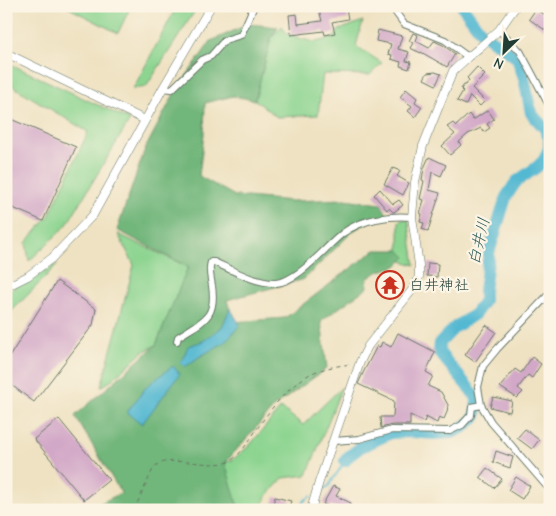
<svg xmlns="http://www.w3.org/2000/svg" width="556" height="516" font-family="'Comic Neue','Klee One',sans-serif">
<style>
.green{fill:#8cd490;stroke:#568862}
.forest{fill:#71b67a;stroke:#487a57}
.water{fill:#53b8d1;stroke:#397a82}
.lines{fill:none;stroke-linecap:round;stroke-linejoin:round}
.stream{stroke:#53b8d1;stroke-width:2}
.river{stroke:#53b8d1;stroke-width:12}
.building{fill:#d2a7c7}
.minor-casing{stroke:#687766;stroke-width:8}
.tertiary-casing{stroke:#687766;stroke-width:9}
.path{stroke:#687766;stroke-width:1;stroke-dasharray:4 4;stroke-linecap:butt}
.minor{stroke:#fff;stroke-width:6}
.tertiary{stroke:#fff;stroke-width:8}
.labels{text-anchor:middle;stroke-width:4.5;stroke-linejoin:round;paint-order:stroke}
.poi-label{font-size:15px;fill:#1f3d34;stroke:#fcf5e5;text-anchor:start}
.water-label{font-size:16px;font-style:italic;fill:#2c5c5b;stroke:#fcf5e5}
</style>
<rect width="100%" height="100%" fill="#fcf5e5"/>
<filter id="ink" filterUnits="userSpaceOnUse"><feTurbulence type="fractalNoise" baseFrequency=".02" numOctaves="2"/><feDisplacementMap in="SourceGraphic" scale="10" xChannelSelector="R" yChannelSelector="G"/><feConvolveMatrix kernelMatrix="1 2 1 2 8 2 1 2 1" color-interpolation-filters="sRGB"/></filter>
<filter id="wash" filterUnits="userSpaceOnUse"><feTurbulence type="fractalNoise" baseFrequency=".0096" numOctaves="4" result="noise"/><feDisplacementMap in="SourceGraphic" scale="20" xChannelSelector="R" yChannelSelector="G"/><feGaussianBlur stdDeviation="1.12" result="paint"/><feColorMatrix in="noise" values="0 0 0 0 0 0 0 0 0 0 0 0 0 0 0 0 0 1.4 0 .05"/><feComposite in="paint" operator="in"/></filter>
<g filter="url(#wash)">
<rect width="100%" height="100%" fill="#efe2c2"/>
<path class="green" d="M 65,6 L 131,6 L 118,33 Z
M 177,6 L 198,6 L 146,87 L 133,89 Z
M 363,21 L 356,46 L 382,63 L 370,75 L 323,74 L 318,115 L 277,117 L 255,100 L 271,38 L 282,26 L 287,34 L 302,39 L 315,42 L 334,38 L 339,30 Z
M 6,62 L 130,120 L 66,226 L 29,261 L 26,243 L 49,216 L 88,132 L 6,82 Z
M 408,218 L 415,265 L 402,261 L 406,257 L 399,250 L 399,221 Z
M 118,234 L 188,267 L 156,345 L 143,352 L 109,382 L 101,387 L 134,265 Z
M 59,263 L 12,311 L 6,324 L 6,292 Z
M 342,387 L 307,475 L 283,478 L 266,497 L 260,510 L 240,510 L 219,463 L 231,461 L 249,446 L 281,408 L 303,425 Z"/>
<path class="forest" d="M 249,24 L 278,27 L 271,38 L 255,100 L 233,96 L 205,103 L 204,134 L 199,176 L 235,196 L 292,201 L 345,199 L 381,204 L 388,216 L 371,220 L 353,231 L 304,279 L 227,300 L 233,322 L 285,318 L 375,250 L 399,250 L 406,257 L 397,266 L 377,272 L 367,279 L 368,287 L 321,321 L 327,368 L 275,406 L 225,463 L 239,510 L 87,510 L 121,493 L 75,416 L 156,345 L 188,267 L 117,230 L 145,149 L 175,92 L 211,41 Z"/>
<path class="water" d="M 230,308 L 240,325 L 225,342 L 199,357 L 185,367 L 180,362 L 184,356 L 188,346 L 203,341 L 222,327 Z
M 173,366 L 180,374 L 142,424 L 127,412 L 147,386 Z"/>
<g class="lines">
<path class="stream" d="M 319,490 L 328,487 L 345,461
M 297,510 L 305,500 L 311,496"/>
<path class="river" d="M 345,461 L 349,456 L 361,447 L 391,433 L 411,432 L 434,434 L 452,433 L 464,427 L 476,416 L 477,398 L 439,352 L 440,343 L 454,328 L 475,314 L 484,301 L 484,291 L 489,253 L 506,197 L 516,182 L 537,167 L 544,160 L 549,148 L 549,138 L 545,129 L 531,113 L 524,78 L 517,58 L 481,32 L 462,6"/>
</g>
<g id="blocks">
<path class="building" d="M 327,8 L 329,11 L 346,8 L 348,19 L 332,22 L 335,33 L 325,35 L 324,31 L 291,35 L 289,15 L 297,14 L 298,24 L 322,21 L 319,10 Z
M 536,9 L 550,18 L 550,23 L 545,30 L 529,19 Z
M 378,30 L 402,36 L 398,49 L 409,52 L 406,61 L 411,62 L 409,69 L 400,66 L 401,62 L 391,59 L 392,55 L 388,54 L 391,44 L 376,41 Z
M 413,33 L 418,35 L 416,41 L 429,48 L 434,41 L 443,45 L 455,54 L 447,67 L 421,52 L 421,53 L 410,48 L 413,43 L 409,41 Z
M 477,67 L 485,75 L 472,88 L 485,101 L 480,106 L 470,96 L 466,105 L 457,101 L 463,91 L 461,89 L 464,85 L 466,85 L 469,80 L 467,78 Z
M 435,72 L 441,74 L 436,85 L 424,79 L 427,73 Z
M 406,89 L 417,98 L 415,102 L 422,107 L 415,117 L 408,111 L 412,106 L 400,97 Z
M 488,110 L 494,119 L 487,124 L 490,128 L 484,132 L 481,128 L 468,134 L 459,142 L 461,145 L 450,155 L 442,146 L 455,134 L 447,127 L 453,123 L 456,126 L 469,114 L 473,120 Z
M 6,117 L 76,147 L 43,221 L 6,205 Z
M 429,157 L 446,165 L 441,176 L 432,172 L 429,190 L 440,193 L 428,231 L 422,229 L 424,223 L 420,222 L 422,214 L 420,213 L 424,200 L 420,199 L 424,181 L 422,180 L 424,168 Z
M 393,168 L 400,171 L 397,176 L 409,183 L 403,195 L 384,184 Z
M 380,189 L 393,204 L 399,200 L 403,205 L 394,212 L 393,212 L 389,208 L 387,210 L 374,195 Z
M 428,263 L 438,264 L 437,277 L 427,276 Z
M 57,281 L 96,309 L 93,325 L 34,402 L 6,381 L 6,362 Z
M 486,325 L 496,332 L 475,362 L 465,355 Z
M 398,333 L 435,352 L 426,372 L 433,376 L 428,386 L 441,392 L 448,405 L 447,412 L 444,419 L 439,417 L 437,423 L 426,417 L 424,422 L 410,415 L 410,425 L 392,425 L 381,428 L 380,417 L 393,417 L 394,401 L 358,384 L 364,371 L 377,346 L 380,347 L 382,342 L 391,347 Z
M 532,357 L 541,364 L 532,378 L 528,375 L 518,388 L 523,392 L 517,398 L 500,387 L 515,369 L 521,373 Z
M 493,397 L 512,401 L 510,412 L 490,407 Z
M 59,419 L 109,480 L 84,500 L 34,439 Z
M 525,429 L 539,440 L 532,449 L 517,438 Z
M 496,451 L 513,457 L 510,468 L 493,462 Z
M 487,468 L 502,479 L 494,488 L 480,477 Z
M 516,477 L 530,486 L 522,499 L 508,490 Z
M 333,486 L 340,489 L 336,496 L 351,503 L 347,510 L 340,510 L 331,505 L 330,507 L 323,504 Z
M 275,497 L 291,501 L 288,510 L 281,510 L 272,507 Z"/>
</g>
</g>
<g filter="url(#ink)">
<use href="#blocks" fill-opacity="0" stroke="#687766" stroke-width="1"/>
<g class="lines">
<defs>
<path id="minor" d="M 391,6 L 404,24 L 445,40 L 468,57
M 499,30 L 520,51 L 550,107
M 163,88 L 172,89 L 202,60 L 211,56 L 225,40 L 241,35 L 254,6
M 550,293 L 497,349 L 483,366 L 478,387 L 481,405 L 491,422 L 550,490
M 177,341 L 178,337 C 202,321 217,319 212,286 C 211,278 208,270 211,262 L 214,262 C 232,270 257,284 276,283 C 299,281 325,247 343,233 C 362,219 389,215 412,217
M 334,441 L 359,439 L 392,430 L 450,431 L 462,425 L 471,415 L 472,407 L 481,405"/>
<path id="tertiary" d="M 6,53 L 145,120
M 6,287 L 28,276 L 52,258 L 93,215 L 163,88 L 211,6
M 311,510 L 319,482 L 360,362 L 368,346 L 409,294 L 416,285 L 419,277 L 419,265 L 412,217 L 415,182 L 423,146 L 453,71 L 468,57 L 479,48 L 499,30 L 516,6"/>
</defs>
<use href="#minor" class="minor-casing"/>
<use href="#tertiary" class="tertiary-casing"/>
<path class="path" d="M 134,510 L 153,469 C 154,468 156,465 158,464 C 169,458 202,464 215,464 C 220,463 226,464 230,461 C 241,455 250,439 257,429 C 270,409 289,386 310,374 C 322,368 337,366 351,364"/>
<use href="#minor" class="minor"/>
<use href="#tertiary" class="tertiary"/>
</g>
</g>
<defs>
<symbol id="temple-ring" viewBox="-11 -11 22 22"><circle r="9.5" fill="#fcf5e5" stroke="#c8321e" stroke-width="1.5"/><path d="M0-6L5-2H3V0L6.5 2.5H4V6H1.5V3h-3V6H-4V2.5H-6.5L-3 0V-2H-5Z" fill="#c8321e"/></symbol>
</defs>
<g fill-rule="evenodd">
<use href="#temple-ring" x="374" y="269" width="32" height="32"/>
</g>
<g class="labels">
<g class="poi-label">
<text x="409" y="290">白井神社</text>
</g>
<g class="water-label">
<text transform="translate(478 241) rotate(-77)" y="6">白井川</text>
</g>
</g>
<rect width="556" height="516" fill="none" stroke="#fcf5e5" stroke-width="25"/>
<g transform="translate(504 52) rotate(205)" stroke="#fcf5e5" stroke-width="4" paint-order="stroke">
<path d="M0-4L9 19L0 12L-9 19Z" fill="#1f3d34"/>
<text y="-8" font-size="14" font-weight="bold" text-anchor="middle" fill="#1f3d34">N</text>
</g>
</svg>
